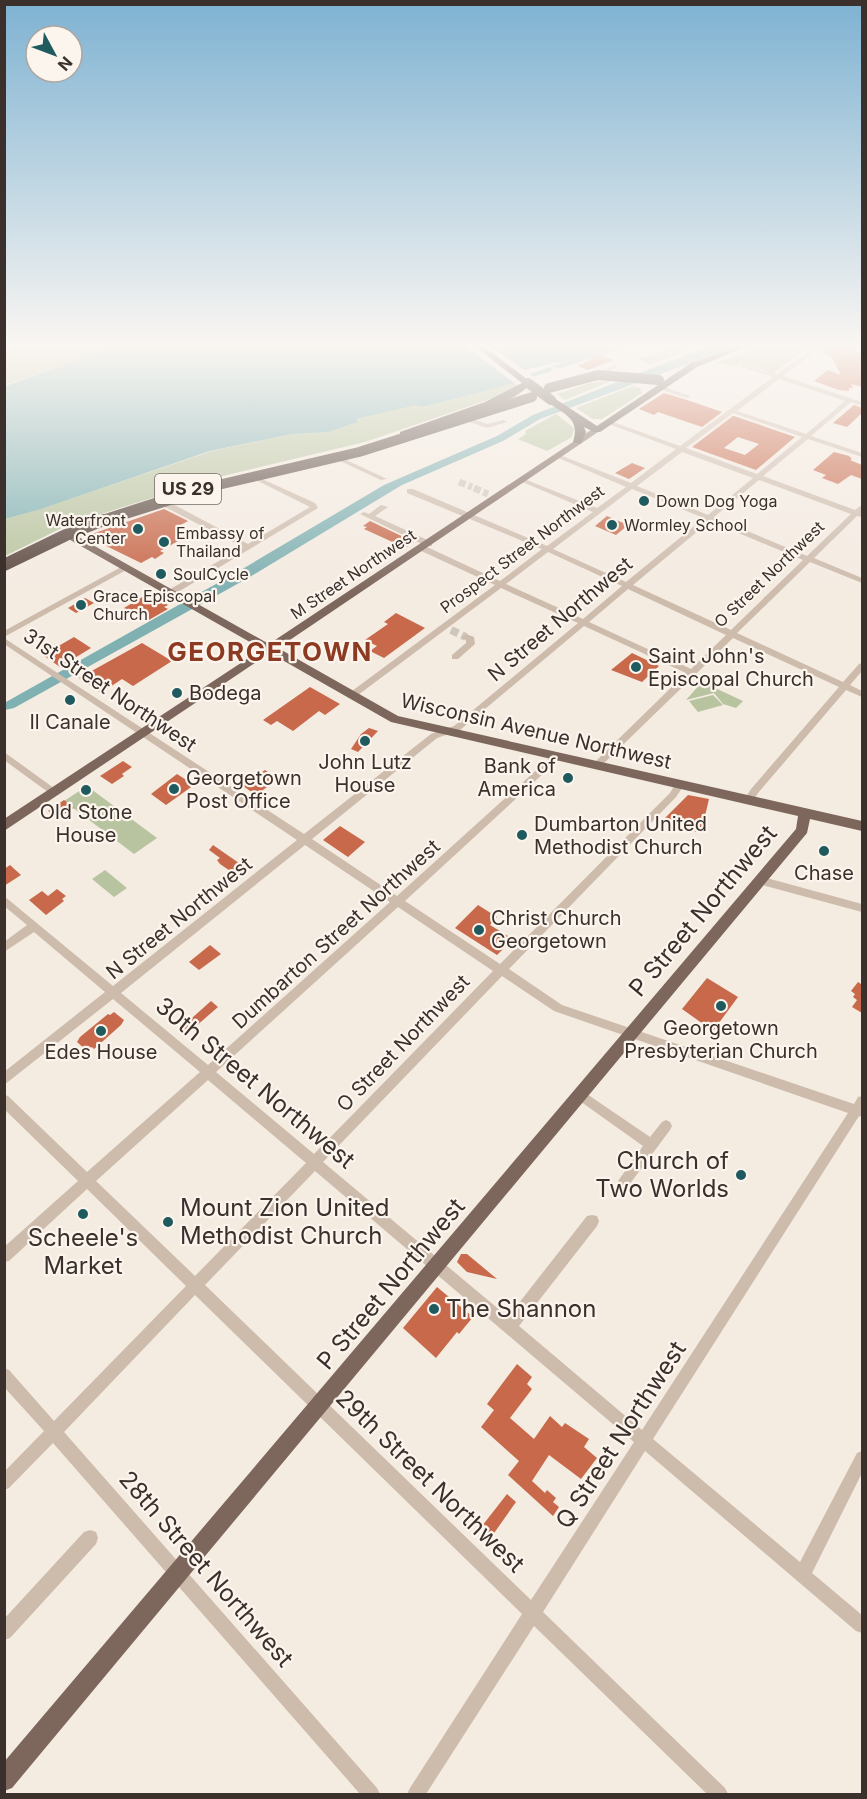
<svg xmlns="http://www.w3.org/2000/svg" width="867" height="1799" font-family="Inter,sans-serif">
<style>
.green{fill:#b8c4a0}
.water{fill:#7fb0b2}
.pier{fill:#f4ebe1}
.building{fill:#c8694b;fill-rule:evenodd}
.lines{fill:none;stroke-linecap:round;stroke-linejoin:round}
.minor-tunnel-far1{stroke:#cfc6bd;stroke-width:7;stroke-dasharray:7 3;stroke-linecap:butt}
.minor-tunnel{stroke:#cfc6bd;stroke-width:8;stroke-dasharray:8 4;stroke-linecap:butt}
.minor{fill:#cdbbac;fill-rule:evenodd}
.major{fill:#7d675c;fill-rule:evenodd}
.highway{fill:#5c4a42;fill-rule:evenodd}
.highway-bridge-far1{stroke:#5c4a42;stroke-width:10}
.highway-bridge{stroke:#5c4a42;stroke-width:12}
.poi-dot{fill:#1f5a5e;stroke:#fbf5ee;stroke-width:2}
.labels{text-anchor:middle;stroke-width:4.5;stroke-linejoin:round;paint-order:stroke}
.far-poi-label{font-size:16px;fill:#3b302b;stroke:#fbf5ee;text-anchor:start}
.far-street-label{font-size:16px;fill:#3b302b;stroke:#fbf5ee}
.shield{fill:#fbf5ee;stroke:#756b66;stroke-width:1.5}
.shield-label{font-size:18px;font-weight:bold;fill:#3b302b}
.street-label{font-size:20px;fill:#3b302b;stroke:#fbf5ee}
.poi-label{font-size:20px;fill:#3b302b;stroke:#fbf5ee}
.near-street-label{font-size:24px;fill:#3b302b;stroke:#fbf5ee}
.near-poi-label{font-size:24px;fill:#3b302b;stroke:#fbf5ee;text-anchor:start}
.district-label{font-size:26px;font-weight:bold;letter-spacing:1.5px;fill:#8c3b22;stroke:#fbf5ee}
</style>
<rect width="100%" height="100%" fill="#f4ebe1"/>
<path class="green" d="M 4,344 L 116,344 L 62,366 L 5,385 Z
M 685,344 L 705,344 L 649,365 L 637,359 Z
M 766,344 L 822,344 L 808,349 L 773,373 L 740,363 L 735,367 L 721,363 L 709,366 Z
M 605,381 L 611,381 L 565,400 L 557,394 L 590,383 Z
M 515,383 L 519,386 L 502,395 L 365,442 L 223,476 L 123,507 L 68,525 L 5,556 L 5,519 L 40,509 L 212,451 L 292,434 L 329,432 L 353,424 L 356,419 L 416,404 L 422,407 Z
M 633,386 L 640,388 L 642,393 L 602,419 L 593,419 L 576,408 Z
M 556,414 L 574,428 L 572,437 L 547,451 L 518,439 L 526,434 L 525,431 Z
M 702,682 L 743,701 L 736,708 L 723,704 L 714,693 L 686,700 Z
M 713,695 L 723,705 L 698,712 L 689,701 Z
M 87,786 L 157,838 L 134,854 L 64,801 Z
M 105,870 L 127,888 L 114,897 L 92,879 Z"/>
<path class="water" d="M 116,344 L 635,344 L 505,386 L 422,407 L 416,405 L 356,419 L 358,422 L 329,432 L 292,434 L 210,451 L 41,509 L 5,519 L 5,386 L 62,366 Z
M 714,344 L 741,344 L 540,419 L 503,441 L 402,485 L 248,578 L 14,708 L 5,710 L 6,702 L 239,571 L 384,485 L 497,436 L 533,415 Z"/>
<path class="pier" d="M 462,344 L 488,344 L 524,370 L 558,362 L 561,364 L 552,366 L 560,369 L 549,372 L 553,369 L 550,367 L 530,374 L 537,379 L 517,385 Z"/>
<path class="building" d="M 833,344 L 862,344 L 855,352 L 862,354 L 862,387 L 851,384 L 853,388 L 849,388 L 849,391 L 839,390 L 814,381 L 828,370 L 841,375 L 831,356 L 821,353 Z
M 600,355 L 614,360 L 588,370 L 578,366 Z
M 664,393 L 687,400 L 722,412 L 702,427 L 658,412 L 654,415 L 639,409 Z
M 854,405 L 862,408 L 862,413 L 847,427 L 833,423 Z
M 733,416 L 734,416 L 795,437 L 756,470 L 692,447 ZM 738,437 L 759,444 L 745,455 L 724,448 Z
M 834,452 L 849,456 L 852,459 L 850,460 L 862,465 L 862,479 L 851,475 L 838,484 L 822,478 L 826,475 L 813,470 Z
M 632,463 L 645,468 L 629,479 L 615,473 Z
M 164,509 L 188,521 L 177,527 L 191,534 L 160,551 L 164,553 L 155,559 L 152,557 L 141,563 L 86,536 Z
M 607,516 L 628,525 L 616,535 L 595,526 Z
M 370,521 L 414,542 L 407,547 L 399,545 L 364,529 L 367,527 L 363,526 Z
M 149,593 L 168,605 L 164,607 L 168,609 L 147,621 L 124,608 Z
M 85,598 L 94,603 L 76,613 L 68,608 Z
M 396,613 L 425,628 L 384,658 L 370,651 L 377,646 L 365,640 L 388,624 L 384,622 Z
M 74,637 L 91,648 L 60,667 L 43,655 Z
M 142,643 L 172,661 L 133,686 L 122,679 L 101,693 L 79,678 Z
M 632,653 L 659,666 L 642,682 L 611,670 Z
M 310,687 L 340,704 L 325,715 L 319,711 L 293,731 L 277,721 L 271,725 L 263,720 Z
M 369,728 L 378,731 L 358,752 L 351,749 L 361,734 Z
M 123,761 L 132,767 L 122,774 L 124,776 L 112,784 L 100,776 Z
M 265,770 L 278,779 L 256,795 L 243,786 Z
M 177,774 L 194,785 L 166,805 L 151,794 Z
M 688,795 L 709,799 L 701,833 L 678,827 L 664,819 Z
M 64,800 L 74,808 L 58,818 L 48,811 Z
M 340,826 L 365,842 L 348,857 L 323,840 Z
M 213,845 L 249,870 L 239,877 L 220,864 L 217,860 L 220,858 L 209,850 Z
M 10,865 L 21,875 L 4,886 L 4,869 Z
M 57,889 L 66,896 L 62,899 L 64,901 L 46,915 L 29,900 L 42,891 L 48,896 Z
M 478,905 L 497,917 L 490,925 L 513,939 L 497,955 L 455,928 Z
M 210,945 L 221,954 L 199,970 L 189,962 Z
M 707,978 L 738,997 L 713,1031 L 682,1009 Z
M 858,982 L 861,984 L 862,982 L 862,1013 L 852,1007 L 857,1000 L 853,997 L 855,994 L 851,991 Z
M 211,1001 L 218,1007 L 187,1034 L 182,1034 L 183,1026 Z
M 114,1012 L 124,1020 L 121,1025 L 94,1049 L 92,1047 L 87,1051 L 77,1042 L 80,1037 L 108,1014 L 110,1015 Z
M 461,1254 L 467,1254 L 497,1279 L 467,1272 L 457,1262 Z
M 437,1287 L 473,1317 L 459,1334 L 457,1332 L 436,1358 L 403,1328 Z
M 517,1364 L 532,1377 L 527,1384 L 532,1389 L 510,1418 L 534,1439 L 550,1416 L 562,1427 L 565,1423 L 589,1439 L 584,1447 L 597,1458 L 581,1479 L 549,1455 L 532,1481 L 545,1493 L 547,1490 L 556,1498 L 553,1502 L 559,1507 L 553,1516 L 508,1475 L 519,1461 L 481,1427 L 494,1410 L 487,1404 Z
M 507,1494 L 516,1502 L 492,1536 L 488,1533 L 485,1533 L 482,1526 Z"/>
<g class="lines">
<path class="minor-tunnel-far1" d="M 459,482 L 472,487
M 474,488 L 488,494"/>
<path class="minor-tunnel" d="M 451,630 L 466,637"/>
<path class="minor" d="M 824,344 L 831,344 L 813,353 L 783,376 L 862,402 L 862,406 L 851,402 L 811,436 L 862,453 L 862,457 L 808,439 L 763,476 L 855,510 L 862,505 L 862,511 L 861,512 L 862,513 L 862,517 L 857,516 L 814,558 L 862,578 L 862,583 L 810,562 L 737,633 L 843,682 L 859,664 L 862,663 L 862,671 L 850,685 L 862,691 L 862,697 L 846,690 L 758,793 L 752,802 L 746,802 L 744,800 L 751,789 L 839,687 L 733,638 L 599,768 L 596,769 L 591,766 L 593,764 L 686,673 L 584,626 L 460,730 L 437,738 L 312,839 L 397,896 L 553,755 L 559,755 L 561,757 L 559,759 L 405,901 L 500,964 L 645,818 L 670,793 L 676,783 L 682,783 L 684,785 L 676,797 L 509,969 L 562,1005 L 854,1104 L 858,1097 L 862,1096 L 862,1117 L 859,1116 L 653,1439 L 800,1562 L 857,1453 L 862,1451 L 862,1473 L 812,1573 L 862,1615 L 862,1633 L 856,1631 L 645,1451 L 543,1612 L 725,1788 L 728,1794 L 707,1794 L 534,1626 L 426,1794 L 407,1794 L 410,1788 L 522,1614 L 195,1295 L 64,1432 L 377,1788 L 380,1794 L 360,1794 L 53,1443 L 9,1488 L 4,1490 L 4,1472 L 44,1431 L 4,1387 L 4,1368 L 9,1370 L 54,1421 L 186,1286 L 87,1189 L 9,1261 L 4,1262 L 4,1247 L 78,1181 L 4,1109 L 4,1095 L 8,1096 L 87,1172 L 200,1072 L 113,999 L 4,1085 L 4,1072 L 105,992 L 34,932 L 4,952 L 4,942 L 27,925 L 4,906 L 4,896 L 113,986 L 297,840 L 4,644 L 4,638 L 304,834 L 431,734 L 454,726 L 578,623 L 501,588 L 354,698 L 348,698 L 348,694 L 495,585 L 419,550 L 419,546 L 425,546 L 500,581 L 542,549 L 407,493 L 407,489 L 413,489 L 547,546 L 593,512 L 520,481 L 520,479 L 524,479 L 597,508 L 626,487 L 556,457 L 556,455 L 560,455 L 631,483 L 676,449 L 606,423 L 606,421 L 610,421 L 680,446 L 773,377 L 740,366 L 740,364 L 777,374 L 809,351 ZM 779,379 L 845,401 L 806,434 L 737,411 ZM 733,413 L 802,437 L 757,474 L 686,448 ZM 682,452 L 753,478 L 708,515 L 637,486 ZM 759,480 L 851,514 L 807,556 L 714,517 ZM 632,489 L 704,518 L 626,582 L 553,549 ZM 710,521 L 803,560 L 731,630 L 633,585 ZM 548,552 L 622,586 L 583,619 L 506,584 ZM 628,589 L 726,635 L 691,669 L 589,622 ZM 305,845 L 390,902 L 208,1065 L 121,993 ZM 398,907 L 493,971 L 314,1154 L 216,1072 ZM 502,976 L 554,1011 L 848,1113 L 642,1430 L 519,1326 L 597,1226 L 599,1221 L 597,1216 L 592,1215 L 587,1216 L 508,1317 L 323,1162 ZM 208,1080 L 306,1163 L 195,1276 L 96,1181 ZM 315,1171 L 634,1442 L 531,1600 L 205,1285 Z
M 614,365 L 616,366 L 616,368 L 597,376 L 592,375 Z
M 659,385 L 690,396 L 691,397 L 686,398 L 657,388 L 656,387 Z
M 463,416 L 487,424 L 504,420 L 507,422 L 487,428 L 461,419 L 461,417 Z
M 340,459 L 344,459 L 387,479 L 381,480 L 340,461 Z
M 256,478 L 260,478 L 315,503 L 318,508 L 173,595 L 167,595 L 167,591 L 243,547 L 163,506 L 163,502 L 169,502 L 248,544 L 310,507 L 256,480 Z
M 381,505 L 388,507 L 375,516 L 432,542 L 432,546 L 426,546 L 360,514 L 364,512 L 369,514 Z
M 123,566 L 126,566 L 130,568 L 4,637 L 4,631 Z
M 466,634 L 474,637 L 475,644 L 458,659 L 452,659 L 452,655 L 466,643 L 466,640 L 462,637 Z
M 4,752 L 58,791 L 60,793 L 58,795 L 52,795 L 4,760 Z
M 759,876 L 862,904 L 862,912 L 755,883 L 754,880 Z
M 581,1090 L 650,1137 L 662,1122 L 666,1120 L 670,1122 L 672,1126 L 670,1130 L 629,1185 L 624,1187 L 619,1185 L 618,1181 L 643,1146 L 577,1099 L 575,1095 L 577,1091 Z
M 90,1530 L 96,1532 L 98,1538 L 96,1544 L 10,1638 L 4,1640 L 4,1619 L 84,1532 Z"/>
<path class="major" d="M 594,428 L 601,430 L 278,648 L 398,716 L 862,821 L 862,831 L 810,819 L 807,833 L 12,1788 L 4,1791 L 4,1762 L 796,829 L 798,816 L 391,722 L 270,653 L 4,831 L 4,819 L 262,649 L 65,537 L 59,539 L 54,536 L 62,531 L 68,531 L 269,644 Z"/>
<path class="highway" d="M 472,344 L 481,344 L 532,383 C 508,409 441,424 406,436 L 400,436 L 400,432 L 485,402 L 522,383 Z
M 743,344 L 754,344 L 697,367 L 600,432 L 594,432 L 584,427 L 586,432 L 581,444 L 573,442 C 581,416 562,415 546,400 L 554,398 L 597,426 L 691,363 Z
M 213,479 L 222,481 L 92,523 L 83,521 Z"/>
<path class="highway-bridge-far1" d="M 528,383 L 551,400
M 549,388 L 598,375 L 659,380
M 100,522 L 218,485 L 359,452 L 532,397"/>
<path class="highway-bridge" d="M 4,565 L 66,535 L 104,520"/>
</g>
<linearGradient id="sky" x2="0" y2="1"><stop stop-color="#7eb2d2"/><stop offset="0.58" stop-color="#faf6f2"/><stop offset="1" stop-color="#faf6f2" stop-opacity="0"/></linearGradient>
<rect width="867" height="595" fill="url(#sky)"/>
<g class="poi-dot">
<circle cx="644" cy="501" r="6"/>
<circle cx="612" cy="525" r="6"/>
<circle cx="138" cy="529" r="6"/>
<circle cx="164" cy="542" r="6"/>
<circle cx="161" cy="574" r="6"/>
<circle cx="81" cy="605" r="6"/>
<circle cx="636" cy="667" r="6"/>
<circle cx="177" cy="693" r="6"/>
<circle cx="70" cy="700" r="6"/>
<circle cx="365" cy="741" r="6"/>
<circle cx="568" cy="778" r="6"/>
<circle cx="174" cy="789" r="6"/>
<circle cx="86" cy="790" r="6"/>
<circle cx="522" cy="835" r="6"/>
<circle cx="824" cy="851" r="6"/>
<circle cx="479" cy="930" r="6"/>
<circle cx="721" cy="1006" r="6"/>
<circle cx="101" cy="1031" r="6"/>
<circle cx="741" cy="1175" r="6"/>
<circle cx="83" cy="1214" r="6"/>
<circle cx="168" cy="1222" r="6"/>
<circle cx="434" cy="1309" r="6"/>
</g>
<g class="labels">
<g class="far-poi-label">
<text x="656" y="507">Down Dog Yoga</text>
<text x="126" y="526" text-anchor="end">Waterfront<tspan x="126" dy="18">Center</tspan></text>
<text x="624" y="531">Wormley School</text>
<text x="176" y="539">Embassy of<tspan x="176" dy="18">Thailand</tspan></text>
<text x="173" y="580">SoulCycle</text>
<text x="93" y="602">Grace Episcopal<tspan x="93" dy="18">Church</tspan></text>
</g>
<g class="far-street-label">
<text transform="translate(522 549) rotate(-37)" y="6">Prospect Street Northwest</text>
<text transform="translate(353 574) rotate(-34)" y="6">M Street Northwest</text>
<text transform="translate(769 574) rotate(-44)" y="6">O Street Northwest</text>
</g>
<rect class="shield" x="155" y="474" width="66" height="30" rx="4.5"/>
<g class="shield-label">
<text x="188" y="495">US 29</text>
</g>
<g class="street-label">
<text transform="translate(560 619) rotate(-40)" y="7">N Street Northwest</text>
<text transform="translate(110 690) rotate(34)" y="7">31st Street Northwest</text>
<text transform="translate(536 731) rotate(13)" y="7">Wisconsin Avenue Northwest</text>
<text transform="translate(179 918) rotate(-39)" y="7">N Street Northwest</text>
<text transform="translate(336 934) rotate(-42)" y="7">Dumbarton Street Northwest</text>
<text transform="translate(403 1043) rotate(-46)" y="7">O Street Northwest</text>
</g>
<g class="poi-label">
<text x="648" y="663" text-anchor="start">Saint John's<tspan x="648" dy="23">Episcopal Church</tspan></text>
<text x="189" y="700" text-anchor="start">Bodega</text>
<text x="70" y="729">Il Canale</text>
<text x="365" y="769">John Lutz<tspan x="365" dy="23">House</tspan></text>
<text x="556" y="773" text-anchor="end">Bank of<tspan x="556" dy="23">America</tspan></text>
<text x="186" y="785" text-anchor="start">Georgetown<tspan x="186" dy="23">Post Office</tspan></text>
<text x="86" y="819">Old Stone<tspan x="86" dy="23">House</tspan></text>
<text x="534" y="831" text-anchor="start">Dumbarton United<tspan x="534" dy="23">Methodist Church</tspan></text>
<text x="824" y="880">Chase</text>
<text x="491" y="925" text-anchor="start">Christ Church<tspan x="491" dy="23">Georgetown</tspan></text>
<text x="721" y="1035">Georgetown<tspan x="721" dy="23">Presbyterian Church</tspan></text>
<text x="101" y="1059">Edes House</text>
</g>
<g class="near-street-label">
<text transform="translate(703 911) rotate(-50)" y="8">P Street Northwest</text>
<text transform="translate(255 1083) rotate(40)" y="8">30th Street Northwest</text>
<text transform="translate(391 1284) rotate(-50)" y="8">P Street Northwest</text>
<text transform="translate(621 1435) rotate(-57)" y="8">Q Street Northwest</text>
<text transform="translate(430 1481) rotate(44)" y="8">29th Street Northwest</text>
<text transform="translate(206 1569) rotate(49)" y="8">28th Street Northwest</text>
</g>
<g class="near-poi-label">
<text x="729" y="1169" text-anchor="end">Church of<tspan x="729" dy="28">Two Worlds</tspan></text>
<text x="180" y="1216">Mount Zion United<tspan x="180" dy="28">Methodist Church</tspan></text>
<text x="83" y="1246" text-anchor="middle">Scheele's<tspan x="83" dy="28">Market</tspan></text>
<text x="446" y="1317">The Shannon</text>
</g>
<g class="district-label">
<text x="270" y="661">GEORGETOWN</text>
</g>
</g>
<rect width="867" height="1799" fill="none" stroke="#3b302b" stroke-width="12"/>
<g transform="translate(54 54) rotate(131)"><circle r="28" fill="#fbf5ee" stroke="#aea6a0" stroke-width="1.5"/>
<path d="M0-4.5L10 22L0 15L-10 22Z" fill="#1f5a5e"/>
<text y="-9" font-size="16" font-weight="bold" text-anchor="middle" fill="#3b302b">N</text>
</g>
</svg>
